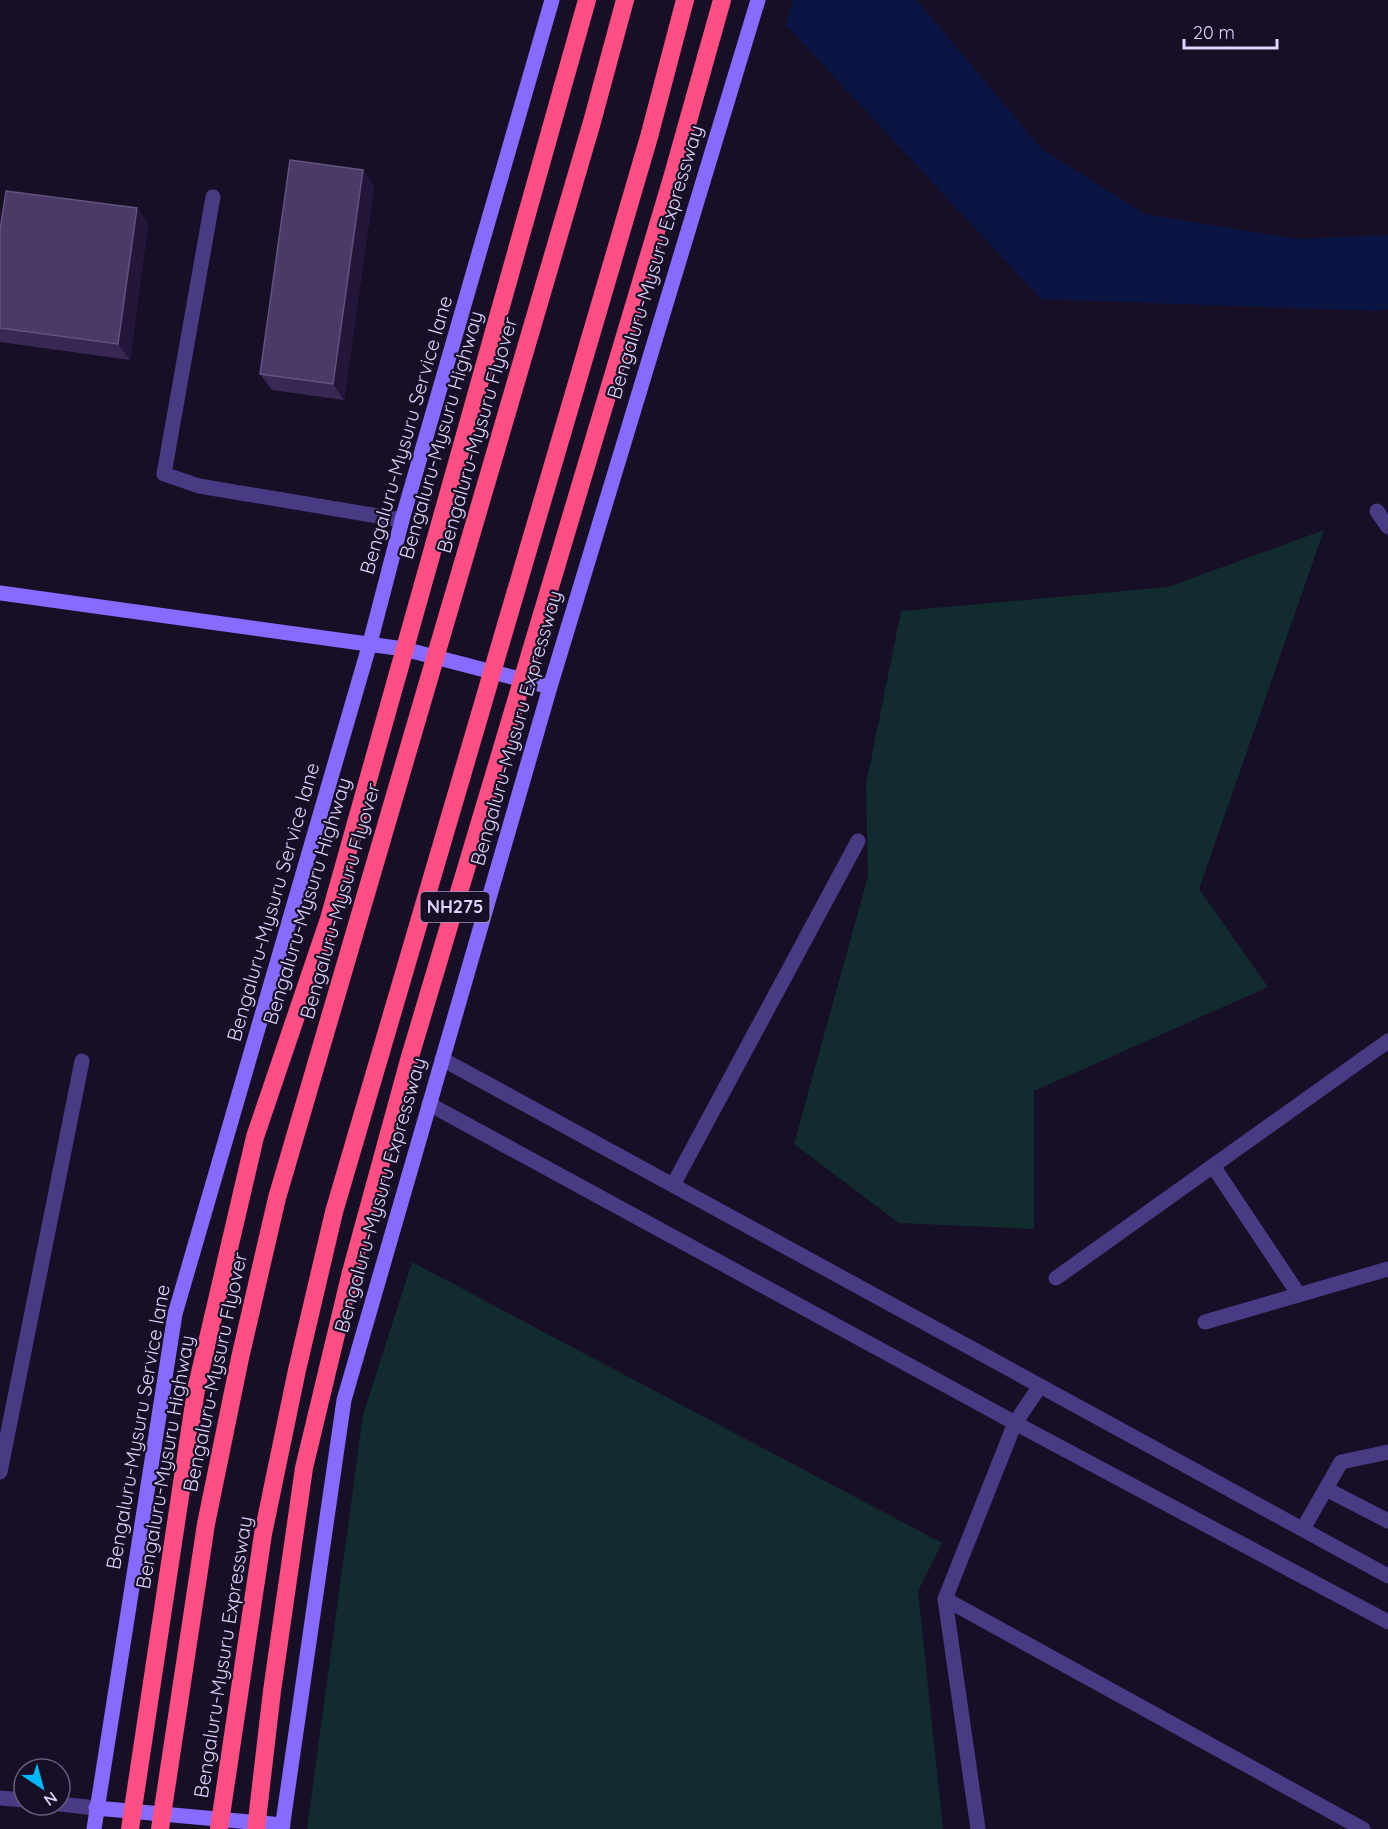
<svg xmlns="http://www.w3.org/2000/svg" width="1388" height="1829" font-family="Quicksand,sans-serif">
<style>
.green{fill:#122b2f}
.water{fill:#0a1543}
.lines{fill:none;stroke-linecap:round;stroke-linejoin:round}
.lane{stroke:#493a84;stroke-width:15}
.street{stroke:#493a84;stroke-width:15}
.secondary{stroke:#876aff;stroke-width:15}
.highway{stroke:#ff4e84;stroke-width:18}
.highway-bridge{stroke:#ff4e84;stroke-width:18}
.wall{fill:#382853}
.shaded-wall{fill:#231639}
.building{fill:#4a3a65;stroke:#61527e;stroke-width:1.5}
.labels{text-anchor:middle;stroke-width:4.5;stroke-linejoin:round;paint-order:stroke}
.shield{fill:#160f25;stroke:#a398be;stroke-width:1.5}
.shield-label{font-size:18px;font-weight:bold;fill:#dfd3ff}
.street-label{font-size:20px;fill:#dfd3ff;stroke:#160f25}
</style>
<rect width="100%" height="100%" fill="#160f25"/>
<path class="green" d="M 1324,530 L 1199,889 L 1268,987 L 1034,1091 L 1034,1229 L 899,1223 L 794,1144 L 868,876 L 866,785 L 901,611 L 1168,587 Z
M 412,1262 L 942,1543 L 918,1591 L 943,1829 L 307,1829 L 363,1415 Z"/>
<path class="water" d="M 793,0 L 917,0 L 1042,149 L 1145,214 L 1297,239 L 1388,235 L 1388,309 L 1379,311 L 1041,299 L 786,25 Z"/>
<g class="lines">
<path class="lane" d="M 213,197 L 164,474 L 199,486 L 402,520
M 673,1185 L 858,841
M 0,1472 L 82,1061
M 0,1798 L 24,1800
M 60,1804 L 96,1808"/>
<path class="street" d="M 1377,511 L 1388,527
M 442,1059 L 1388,1576
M 429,1104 L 1015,1423 L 1388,1622
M 1213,1166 L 1299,1295
M 1056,1278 L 1388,1041
M 1205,1322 L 1388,1269
M 1326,1489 L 1388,1521
M 1303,1529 L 1341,1462 L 1388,1452
M 945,1599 L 1363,1829
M 978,1829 L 945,1599 L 1015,1423 L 1040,1386"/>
<path class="secondary" d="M 0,593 L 404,649 L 550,687
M 96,1808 L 283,1825
M 94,1829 L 175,1314 L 370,643 L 402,520 L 552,0
M 282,1829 L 344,1400 L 550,687 L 758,0"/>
<path class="highway" d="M 130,1829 L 196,1390 L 255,1137 L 329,919 L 587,0
M 256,1829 L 272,1691 L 304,1468 L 351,1272 L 409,1060 L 672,178 L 722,0"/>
<path class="highway-bridge" d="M 160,1829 L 206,1524 L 240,1358 L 277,1198 L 592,122 L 625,0
M 219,1829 L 263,1534 L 297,1370 L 334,1212 L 649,137 L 685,0"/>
</g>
<path class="wall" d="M 363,170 L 374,186 L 344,400 L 272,390 L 260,374 Z
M 137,208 L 148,224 L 130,360 L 0,342 L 0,230 Z"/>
<path class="shaded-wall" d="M 363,170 L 374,186 L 344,400 L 333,384 Z
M 137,208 L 148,224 L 130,360 L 118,344 Z"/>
<path class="building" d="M 290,160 L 363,170 L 333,384 L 260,374 Z
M 6,191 L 137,208 L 118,344 L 0,328 L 0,230 Z"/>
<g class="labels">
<rect class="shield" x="420.5" y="892" width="69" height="30" rx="4.5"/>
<g class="shield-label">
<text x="455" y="913">NH275</text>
</g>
<g class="street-label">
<text transform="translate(655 262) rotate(-73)" y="7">Bengaluru-Mysuru Expressway</text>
<text transform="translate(406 435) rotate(-74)" y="7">Bengaluru-Mysuru Service lane</text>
<text transform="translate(441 435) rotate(-74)" y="7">Bengaluru-Mysuru Highway</text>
<text transform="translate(477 435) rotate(-74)" y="7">Bengaluru-Mysuru Flyover</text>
<text transform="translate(516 728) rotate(-74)" y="7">Bengaluru-Mysuru Expressway</text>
<text transform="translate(307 901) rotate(-73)" y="7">Bengaluru-Mysuru Highway</text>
<text transform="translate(340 901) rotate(-74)" y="7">Bengaluru-Mysuru Flyover</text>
<text transform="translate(273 902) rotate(-74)" y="7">Bengaluru-Mysuru Service lane</text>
<text transform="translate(380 1195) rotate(-74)" y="7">Bengaluru-Mysuru Expressway</text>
<text transform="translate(215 1372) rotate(-78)" y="7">Bengaluru-Mysuru Flyover</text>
<text transform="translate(138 1427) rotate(-80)" y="7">Bengaluru-Mysuru Service lane</text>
<text transform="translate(165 1462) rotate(-80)" y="7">Bengaluru-Mysuru Highway</text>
<text transform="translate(223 1657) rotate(-81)" y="7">Bengaluru-Mysuru Expressway</text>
</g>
</g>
<g transform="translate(42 1787) rotate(144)"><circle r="28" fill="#160f25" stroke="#665d7c" stroke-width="1.5"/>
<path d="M0-4.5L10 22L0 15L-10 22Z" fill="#00b8fe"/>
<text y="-9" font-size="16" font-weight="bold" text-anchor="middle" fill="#dfd3ff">N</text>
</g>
<path d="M1184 39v9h93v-9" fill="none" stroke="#dfd3ff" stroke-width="3"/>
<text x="1193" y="39" font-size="18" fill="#dfd3ff" stroke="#160f25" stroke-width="4.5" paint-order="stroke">20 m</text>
</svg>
